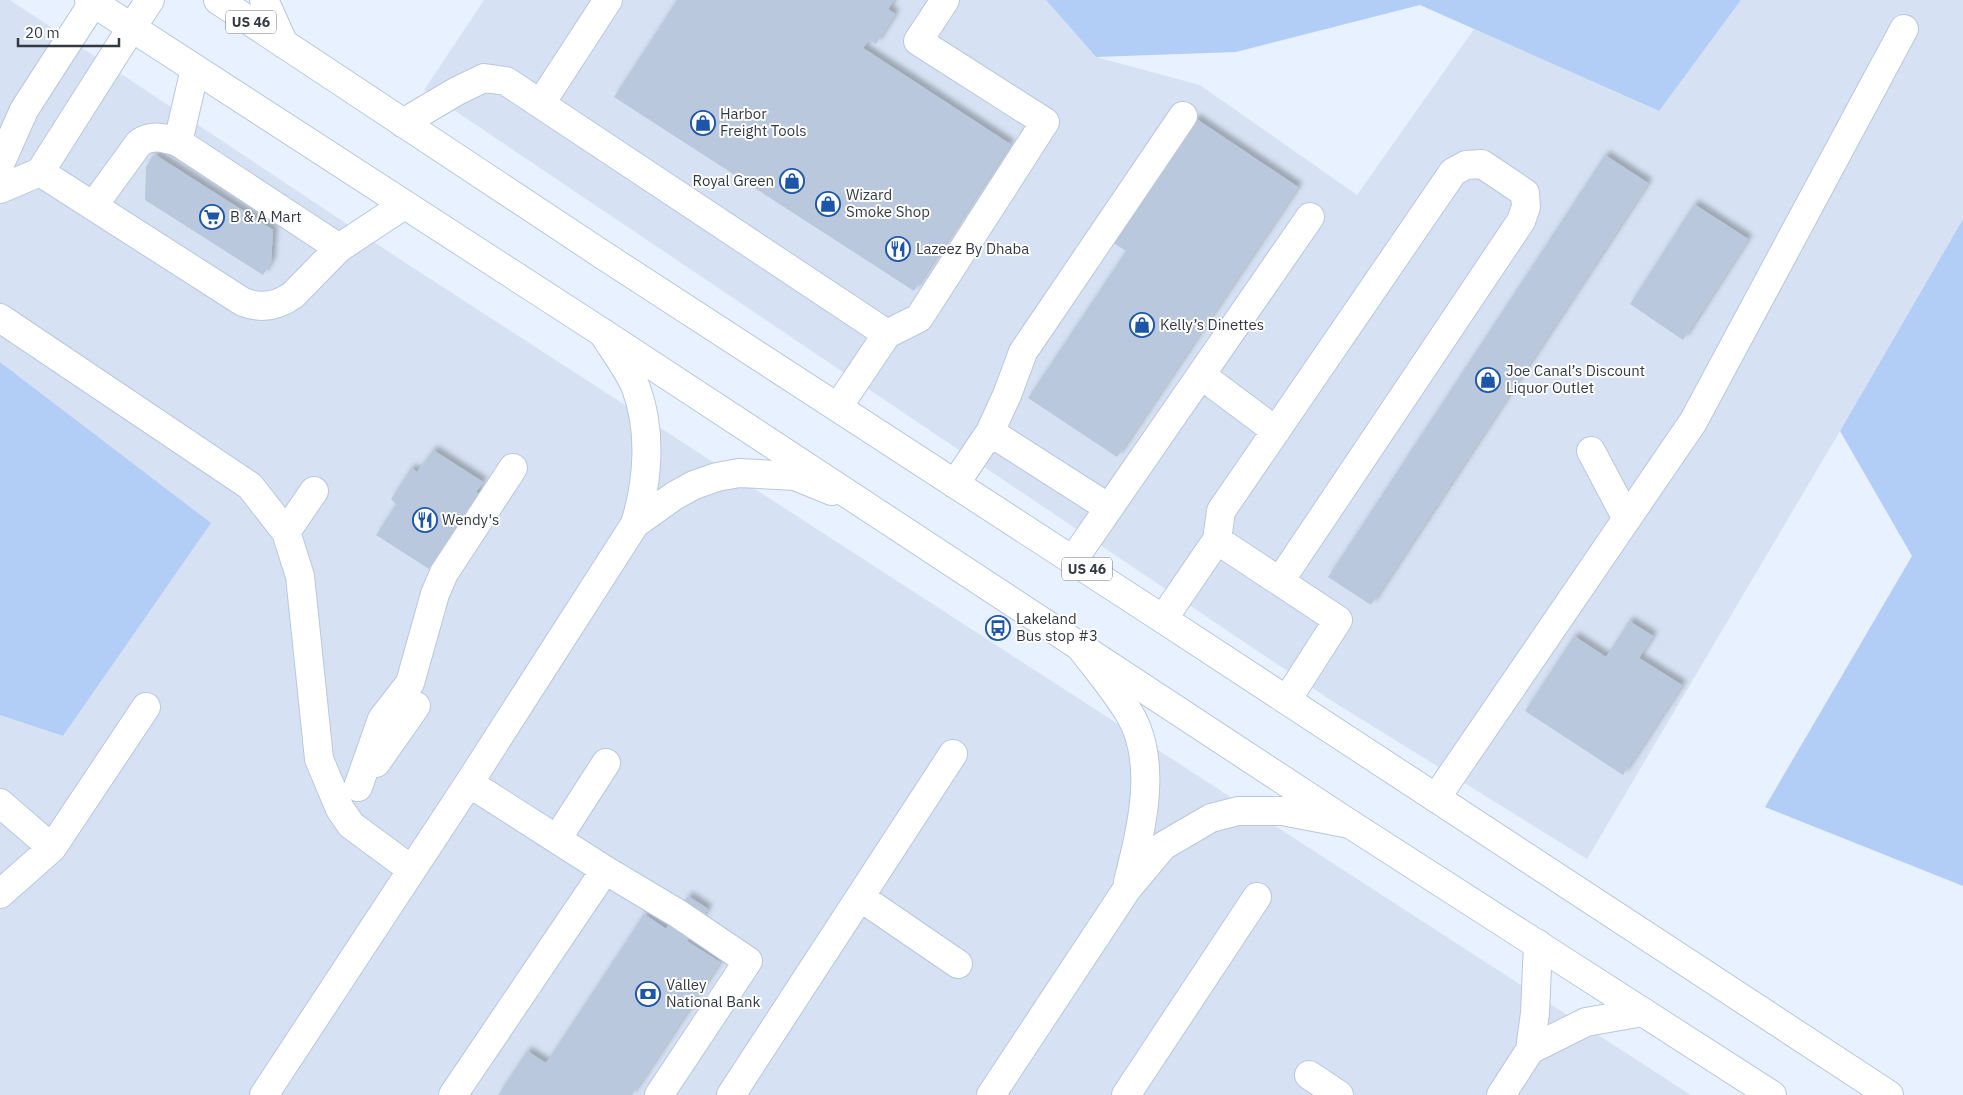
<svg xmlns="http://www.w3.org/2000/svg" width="1963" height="1095" font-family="'IBM Plex Sans',sans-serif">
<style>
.built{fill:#d6e2f3}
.green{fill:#b2cef6}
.building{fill:#bac8dd;filter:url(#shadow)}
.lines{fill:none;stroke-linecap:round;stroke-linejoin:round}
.minor-casing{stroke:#b9c7dc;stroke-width:30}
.highway-casing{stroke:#b9c7dc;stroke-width:30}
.minor{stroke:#fff;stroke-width:28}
.highway{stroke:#fff;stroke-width:28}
.labels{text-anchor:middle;stroke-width:4;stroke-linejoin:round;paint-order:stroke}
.shield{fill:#fefefe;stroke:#71757a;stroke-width:1}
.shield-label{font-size:14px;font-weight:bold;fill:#343a42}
.poi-label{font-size:15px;fill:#343a42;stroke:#fefefe;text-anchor:start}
</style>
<defs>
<filter id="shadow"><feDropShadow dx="4.5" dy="-4.5" stdDeviation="2.5" flood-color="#0004"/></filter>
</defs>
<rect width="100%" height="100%" fill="#e8f1ff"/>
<path class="built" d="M 0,0 L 10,0 L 395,256 L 1691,1095 L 0,1095 L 0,715 L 63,736 L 210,523 L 0,362 Z
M 484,0 L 1046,0 L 1096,57 L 1200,85 L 1357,195 L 1474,29 L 1658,111 L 1741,0 L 1963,0 L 1963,219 L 1840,431 L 1587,859 L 1332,701 L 424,90 Z"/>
<path class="green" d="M 1046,0 L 1741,0 L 1659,111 L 1420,5 L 1236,52 L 1096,57 Z
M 1963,219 L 1963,886 L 1765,807 L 1912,556 L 1840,431 Z
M 0,362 L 211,523 L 63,736 L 0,715 Z"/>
<path class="building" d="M 677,0 L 894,0 L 888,9 L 895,14 L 876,44 L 869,40 L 863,48 L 1010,144 L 914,291 L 614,97 Z
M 1195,118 L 1298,187 L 1117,457 L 1028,398 L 1126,251 L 1112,242 Z
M 154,154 L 273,230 L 271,262 L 263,275 L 145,200 L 146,167 Z
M 1605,155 L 1648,183 L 1371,605 L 1328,577 Z
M 1694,204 L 1748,239 L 1683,340 L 1630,304 Z
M 433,450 L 483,482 L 476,492 L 480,495 L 445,549 L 442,548 L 429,569 L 376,535 L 396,504 L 391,499 L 411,468 L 417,472 Z
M 1629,621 L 1653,636 L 1639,658 L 1682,685 L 1623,775 L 1525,711 L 1574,636 L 1606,657 Z
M 688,896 L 708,909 L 687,941 L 720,962 L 632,1095 L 498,1095 L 527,1051 L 546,1063 L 644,914 L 666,929 Z"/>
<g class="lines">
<defs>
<path id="minor" d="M 264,0 L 284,44
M 541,103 L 608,0
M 403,123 L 457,91 L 484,78 L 506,81 L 887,334
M 178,142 L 195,69
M 0,164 L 24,110 L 93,3
M 40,172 L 243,302 C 261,309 278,306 293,295 L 339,248
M 0,189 L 40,172 L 132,27
M 94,205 L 139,143 C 152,134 164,138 178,142 L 339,248 L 404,205
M 0,318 L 250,486 L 286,532 L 300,576 L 319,759 L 340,809 L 351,825 L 412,870
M 1201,375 L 1276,431
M 838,407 L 887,334 L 919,318 L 1045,122 L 918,41 L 945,0
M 990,432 L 1109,508
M 1591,451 L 1627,519
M 955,484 L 990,432 L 1007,395 L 1023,352 L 1183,116
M 635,524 L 674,496 L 694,485 L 717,477 L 739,473 L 795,476 L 832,491
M 286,532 L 314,491
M 1217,540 L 1221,511 L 1453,172 L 1466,165 L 1482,164 L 1525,193 L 1526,207 L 1521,221 L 1280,581
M 1073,560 L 1310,217
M 1163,619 L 1217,540 L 1338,620 L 1287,700
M 1081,648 C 1097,669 1115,690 1129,713 C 1159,762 1141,830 1128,882
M 376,763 L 416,706
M 469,783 L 605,870 L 677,913 L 748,961 L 659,1095
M 358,787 L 382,719 L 410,683 L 435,594 L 444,573 L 513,468
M 1436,798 L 1693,422 L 1904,29
M 0,803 L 52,848
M 557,839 L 606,763
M 0,894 L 52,848 L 146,707
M 860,897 L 958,964
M 1538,944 L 1535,1013 L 1530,1050 L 1586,1022 L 1643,1012
M 1309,1075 L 1339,1095
M 264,1095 L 469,783 L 635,524 C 648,482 652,431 636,388 C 629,370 613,350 603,333
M 453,1095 L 605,870
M 731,1095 L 953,754
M 991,1095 L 1127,889 L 1163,846 L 1211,818 L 1238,811 L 1282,811 L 1350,824
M 1126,1095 L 1257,897
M 1501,1095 L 1530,1050"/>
<path id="highway" d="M 89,0 L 603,333 L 1350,824 L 1772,1095
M 218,0 L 603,255 L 1163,619 L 1889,1095
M 132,27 L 150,0"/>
</defs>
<use href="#minor" class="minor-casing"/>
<use href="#highway" class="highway-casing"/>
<use href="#minor" class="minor"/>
<use href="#highway" class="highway"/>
</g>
<defs>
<symbol id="shop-ring" viewBox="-11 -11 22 22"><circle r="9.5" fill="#fefefe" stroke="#1d56a8" stroke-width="1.5"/><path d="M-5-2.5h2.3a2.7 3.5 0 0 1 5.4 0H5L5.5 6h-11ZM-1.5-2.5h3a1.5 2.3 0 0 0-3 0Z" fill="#1d56a8"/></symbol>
<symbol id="supermarket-ring" viewBox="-11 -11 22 22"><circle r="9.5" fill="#fefefe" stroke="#1d56a8" stroke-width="1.5"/><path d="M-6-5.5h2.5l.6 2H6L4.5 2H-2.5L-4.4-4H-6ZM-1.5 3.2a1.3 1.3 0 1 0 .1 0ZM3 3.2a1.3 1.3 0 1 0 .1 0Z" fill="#1d56a8"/></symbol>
<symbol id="restaurant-ring" viewBox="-11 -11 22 22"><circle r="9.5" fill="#fefefe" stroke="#1d56a8" stroke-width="1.5"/><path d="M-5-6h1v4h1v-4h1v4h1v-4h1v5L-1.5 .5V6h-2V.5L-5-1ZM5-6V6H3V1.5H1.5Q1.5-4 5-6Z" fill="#1d56a8"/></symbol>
<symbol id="bus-ring" viewBox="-11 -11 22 22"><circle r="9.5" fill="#fefefe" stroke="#1d56a8" stroke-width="1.5"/><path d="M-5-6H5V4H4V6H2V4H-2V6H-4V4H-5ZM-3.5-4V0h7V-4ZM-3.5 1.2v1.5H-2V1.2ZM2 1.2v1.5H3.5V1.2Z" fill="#1d56a8"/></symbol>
<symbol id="bank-ring" viewBox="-11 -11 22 22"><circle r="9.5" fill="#fefefe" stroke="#1d56a8" stroke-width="1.5"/><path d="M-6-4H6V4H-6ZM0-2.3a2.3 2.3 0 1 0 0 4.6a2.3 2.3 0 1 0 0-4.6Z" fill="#1d56a8"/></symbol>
</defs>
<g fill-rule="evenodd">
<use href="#shop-ring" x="689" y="109" width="28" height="28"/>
<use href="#shop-ring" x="778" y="167" width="28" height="28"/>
<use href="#shop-ring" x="814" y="190" width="28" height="28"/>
<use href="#supermarket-ring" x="198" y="203" width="28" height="28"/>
<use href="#restaurant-ring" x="884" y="235" width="28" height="28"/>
<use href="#shop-ring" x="1128" y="311" width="28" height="28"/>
<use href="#shop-ring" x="1474" y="366" width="28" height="28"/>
<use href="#restaurant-ring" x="411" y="506" width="28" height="28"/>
<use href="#bus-ring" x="984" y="614" width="28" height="28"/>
<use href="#bank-ring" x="634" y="980" width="28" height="28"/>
</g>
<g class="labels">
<g class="shield">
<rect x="226" y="10.5" width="50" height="23" rx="4"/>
<rect x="1062" y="557.5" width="50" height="23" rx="4"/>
</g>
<g class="shield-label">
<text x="251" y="27">US 46</text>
<text x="1087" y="574">US 46</text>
</g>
<g class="poi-label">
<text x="720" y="119">Harbor<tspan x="720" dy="17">Freight Tools</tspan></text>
<text x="774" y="186" text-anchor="end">Royal Green</text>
<text x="846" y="200">Wizard<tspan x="846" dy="17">Smoke Shop</tspan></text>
<text x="230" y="222">B &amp; A Mart</text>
<text x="916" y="254">Lazeez By Dhaba</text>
<text x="1160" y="330">Kelly’s Dinettes</text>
<text x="1506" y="376">Joe Canal’s Discount<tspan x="1506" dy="17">Liquor Outlet</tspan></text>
<text x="442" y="525">Wendy's</text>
<text x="1016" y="624">Lakeland<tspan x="1016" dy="17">Bus stop #3</tspan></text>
<text x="666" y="990">Valley<tspan x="666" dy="17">National Bank</tspan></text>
</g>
</g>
<path d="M18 38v8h101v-8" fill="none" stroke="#343a42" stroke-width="2.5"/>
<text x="25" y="38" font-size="15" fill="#343a42" stroke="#fefefe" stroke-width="4" paint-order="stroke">20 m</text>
</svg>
